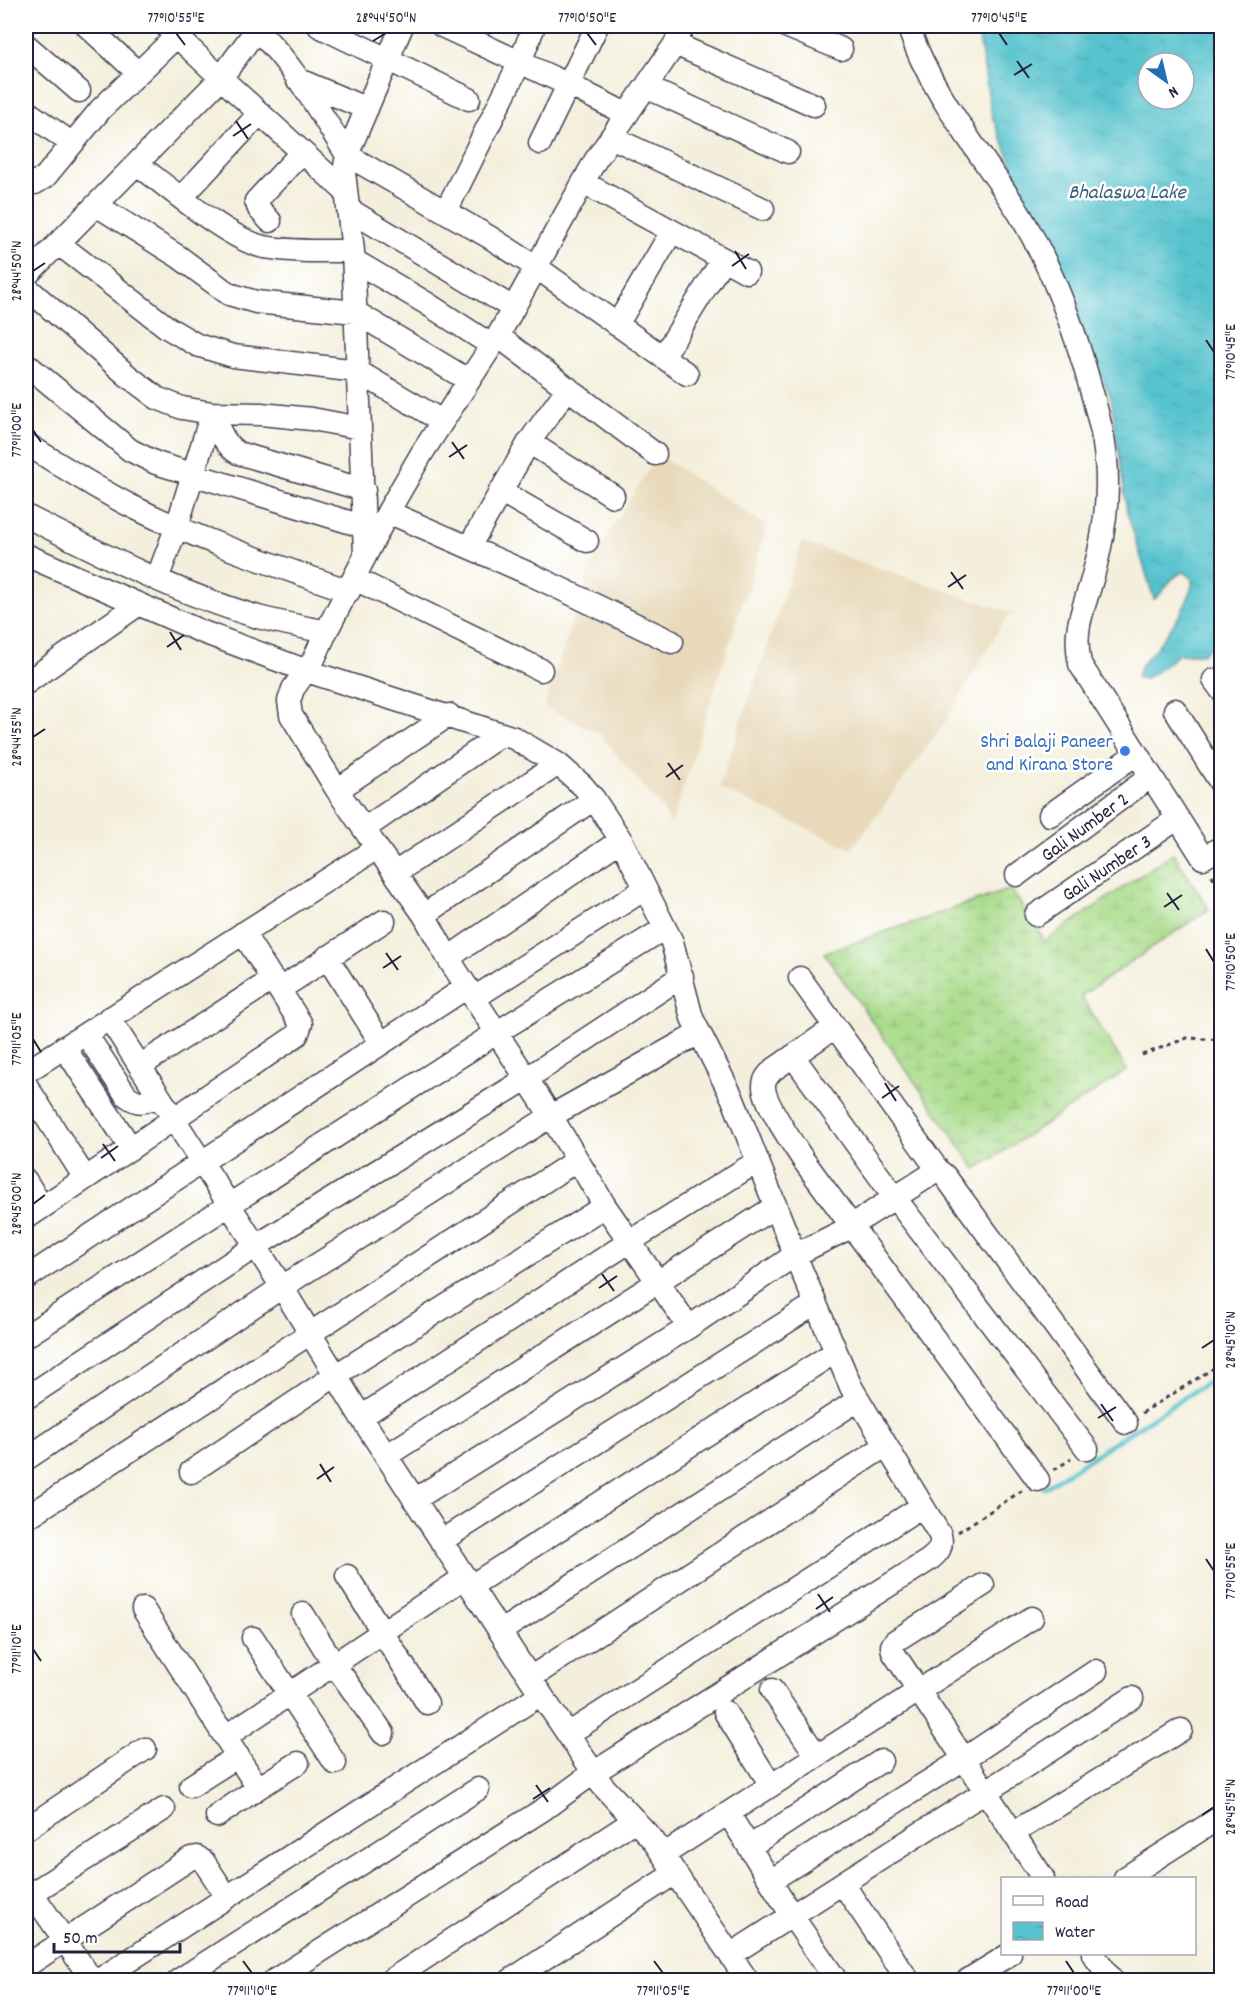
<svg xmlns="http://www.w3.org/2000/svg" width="1247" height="2006" font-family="Dekko,sans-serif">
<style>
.built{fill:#e8d9ba}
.wetland{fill:url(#wetland-marsh);stroke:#667e62;stroke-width:1.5}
.water{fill:url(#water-ripples);stroke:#3c7284;stroke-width:1.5;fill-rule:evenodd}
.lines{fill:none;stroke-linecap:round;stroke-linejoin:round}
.stream{stroke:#56c3ce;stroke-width:5}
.minor-casing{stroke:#424153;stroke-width:25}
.path{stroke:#424153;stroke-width:3;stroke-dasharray:4.5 4.5;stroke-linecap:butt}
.minor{stroke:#fff;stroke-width:22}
.ticks{fill:none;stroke:#22223b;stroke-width:2}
.shop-dot{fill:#3f7fe0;stroke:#fff;stroke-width:2}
.labels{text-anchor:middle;stroke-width:5;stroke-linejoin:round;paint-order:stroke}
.shop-label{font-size:20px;fill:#366cbe;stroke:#fff;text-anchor:end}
.street-label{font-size:20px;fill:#22223b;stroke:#fff}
.water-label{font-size:21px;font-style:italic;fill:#376276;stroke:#fff}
.neatline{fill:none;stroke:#22223b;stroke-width:2}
.ticks-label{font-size:15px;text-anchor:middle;fill:#22223b}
</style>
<defs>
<pattern id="wetland-marsh" width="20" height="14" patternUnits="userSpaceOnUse" patternTransform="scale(1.5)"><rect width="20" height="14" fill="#a9db8a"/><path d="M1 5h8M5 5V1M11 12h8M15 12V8" fill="none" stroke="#91bc78"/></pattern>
<pattern id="water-ripples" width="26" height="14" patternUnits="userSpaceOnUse" patternTransform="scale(1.5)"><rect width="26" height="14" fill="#56c3ce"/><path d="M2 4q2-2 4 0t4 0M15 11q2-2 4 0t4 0" fill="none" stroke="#4ba7b2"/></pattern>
</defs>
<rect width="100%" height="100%" fill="#fff"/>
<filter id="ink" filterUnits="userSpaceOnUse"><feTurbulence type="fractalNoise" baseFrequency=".0167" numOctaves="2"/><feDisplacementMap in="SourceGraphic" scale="12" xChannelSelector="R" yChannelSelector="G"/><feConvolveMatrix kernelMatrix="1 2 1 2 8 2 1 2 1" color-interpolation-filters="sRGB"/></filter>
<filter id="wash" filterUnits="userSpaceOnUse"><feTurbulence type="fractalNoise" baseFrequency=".008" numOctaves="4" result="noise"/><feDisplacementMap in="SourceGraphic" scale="24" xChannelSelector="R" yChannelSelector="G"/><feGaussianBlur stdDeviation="1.35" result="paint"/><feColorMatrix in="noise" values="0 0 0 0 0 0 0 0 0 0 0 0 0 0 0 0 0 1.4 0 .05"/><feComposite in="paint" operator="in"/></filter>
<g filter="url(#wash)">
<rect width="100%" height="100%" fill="#f4efdc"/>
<path class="built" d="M 658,455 L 767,526 L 671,825 L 662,808 L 598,732 L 544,707 L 594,557 Z
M 802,542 L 1012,613 L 1002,624 L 942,727 L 852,849 L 719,788 Z"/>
<path class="wetland" d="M 1173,853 L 1209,909 L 1081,996 L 1127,1070 L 976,1169 L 824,953 L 1011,889 L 1045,941 Z"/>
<path class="water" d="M 977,26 L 1221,26 L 1221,637 L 1202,654 L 1179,654 L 1156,672 L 1144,679 L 1137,677 C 1139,664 1148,659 1155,649 C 1168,633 1194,599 1192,579 L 1185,572 C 1167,577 1167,591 1154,599 L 1127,512 L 1111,398 L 992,117 ZM 1148,63 L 1184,63 L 1184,99 L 1148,99 Z"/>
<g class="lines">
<path class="stream" d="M 1044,1488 L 1222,1373"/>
</g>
</g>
<g filter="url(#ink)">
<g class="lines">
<defs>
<path id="minor" d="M 87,26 L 137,72
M 166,26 L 221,78 L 259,26
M 251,26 C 287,53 322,116 347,155 L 344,172 L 353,251 L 365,554
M 319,26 L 469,99
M 402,26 L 347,155 L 491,238 L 536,267 L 687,374
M 442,26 L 569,85 L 626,114
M 786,26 L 841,49
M 908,26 C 931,95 981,152 1019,213 C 1059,279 1083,353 1101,428 C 1112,476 1107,525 1094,572 C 1085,608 1072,626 1080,664 L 1203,858 L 1222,847
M 675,44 L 814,105
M 26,45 L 79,91
M 297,79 L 367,109
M 646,87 L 788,152
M 26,111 L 71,143
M 611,137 L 763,209
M 540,143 L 597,26
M 137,164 C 168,187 229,240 264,247 C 293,252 324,251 353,251
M 26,181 L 35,183 L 45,177 L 101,109 L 187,26
M 584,183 L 747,272
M 182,197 L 260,113
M 96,205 L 179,257 L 229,294 L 256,302 L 355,312 L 468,380
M 348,209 L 513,308
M 446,211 L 520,62 L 534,26
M 270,221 L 259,209 L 256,201 L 302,152
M 59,244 L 168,328 L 197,345 L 233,356 L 357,371 L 442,421
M 353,260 L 426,303 L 491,345
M 26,276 L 221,78 L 346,192
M 26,287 L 128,376 L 157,398 L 182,408 L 212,413 L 261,414 L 312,419 L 360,428
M 617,325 L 672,231
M 498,336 L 655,454
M 663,357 L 723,259
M 26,364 L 130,450 L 156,463 L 365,527
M 212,413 C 219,428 223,444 238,453 L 364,490
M 529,442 L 613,496
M 26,445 L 33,448 C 65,468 97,489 131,506 C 201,541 275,565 349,591
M 500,491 L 587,541
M 388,512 L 530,574 L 672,642
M 26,516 C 101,554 177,593 258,617 C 281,623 304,627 326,632
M 469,547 L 529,442 L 568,388
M 26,555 L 200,631 L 307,671 L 514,738 L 558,764 L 583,786 L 594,799 L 621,840 L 672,942 L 692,1018 L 732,1097 L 795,1255 L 851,1387 L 940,1535 C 943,1547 939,1552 929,1560 L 593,1773 L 544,1809 L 275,1980
M 157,579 L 177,526 L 212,413
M 355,579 L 541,670
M 1214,680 L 1222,691
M 26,683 L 139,604
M 1175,710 L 1222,785
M 337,790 L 449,715
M 1050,815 L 1136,754
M 364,829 L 502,734
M 377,848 L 424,915 L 448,958 L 551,1116 L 605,1206 L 689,1327
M 395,873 L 558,764
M 1017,875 L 1150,777
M 424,915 L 594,799
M 1036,915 L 1177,819
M 327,957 L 381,1043
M 448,958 L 621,840
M 800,978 L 938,1170
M 280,989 L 384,921
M 474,998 L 645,889
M 109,1018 L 282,1287 L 361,1417 L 530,1678 L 602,1785 L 653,1840 L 747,1980
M 835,1027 L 773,1070 C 768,1075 764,1079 764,1086 C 763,1101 795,1147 804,1161 L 1038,1480
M 86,1034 L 126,1095 C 140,1106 144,1102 158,1095
M 64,1047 L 131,1148
M 793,1056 L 895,1198 L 1087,1449
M 140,1066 L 273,979
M 26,1072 L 377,848 L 337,790 L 291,715 L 289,701 L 293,689 L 313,661 L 326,632 L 388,512 L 422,453 L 498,336 L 595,161 L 675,44 L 683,26
M 26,1085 L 85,1178
M 26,1181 L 42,1207
M 26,1218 L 131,1148 L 297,1035 L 301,1024 L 243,933
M 26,1278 L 467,987
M 26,1336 L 496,1033 L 665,928
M 26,1398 L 256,1246 L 526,1079 L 682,976
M 361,1417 L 629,1242 L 758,1161
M 386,1456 L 776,1206
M 26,1459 L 282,1287 L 551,1116 L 699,1033
M 191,1472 L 336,1375 L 605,1206
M 414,1500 L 689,1327 L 795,1255 L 843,1231 L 938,1170 L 945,1176 L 1126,1423
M 26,1518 L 577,1160
M 441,1541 L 815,1304
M 347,1576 L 427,1703
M 983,1585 L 895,1641 L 892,1646 L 893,1652 L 1043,1878
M 471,1586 L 835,1352
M 143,1609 L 218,1726 L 225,1732 L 234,1731 L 465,1577
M 303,1614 L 334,1664 L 383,1733
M 501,1631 L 858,1400
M 253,1638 L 335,1763
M 530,1678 L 885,1446
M 772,1690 L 817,1756
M 725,1712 L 771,1785
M 218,1726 L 258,1788 L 298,1763
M 568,1734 L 922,1506
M 191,1786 L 238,1756
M 728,1813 L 792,1916 L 836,1980
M 217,1816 L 258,1788
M 26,1829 L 145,1749
M 1013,1833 L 1181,1730
M 749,1847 L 881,1761
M 663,1855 L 1032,1618
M 1125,1878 L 1222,1816
M 770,1881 L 964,1759 L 1096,1671
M 843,1884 L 908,1980
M 32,1893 L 92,1980
M 26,1897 L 164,1809
M 1093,1954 L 1112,1980
M 730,1955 L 1132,1698
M 26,1966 L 191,1858 L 197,1857 L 204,1862 L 227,1897
M 99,1980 L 541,1694
M 179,1980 L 478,1789
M 391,1980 L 635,1820
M 511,1980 L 675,1873
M 968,1980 L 1010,1954"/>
</defs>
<use href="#minor" class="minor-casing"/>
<path class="path" d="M 1212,875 L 1222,895
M 1142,1055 L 1187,1038 L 1222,1040
M 1142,1413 L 1222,1363
M 1054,1470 L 1071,1459
M 958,1532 L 1023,1490"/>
<use href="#minor" class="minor"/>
</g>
</g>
<path class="ticks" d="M 176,33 L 185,45M 587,33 L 596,45M 999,33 L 1007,45M 373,41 L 386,33M 1017,61 L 1029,78M 1014,75 L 1032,64M 236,121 L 248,139M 233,136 L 251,124M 735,251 L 746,269M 732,266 L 749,254M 33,271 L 45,263M 1206,340 L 1214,352M 33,430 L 41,442M 452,442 L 464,459M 449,457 L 467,445M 951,572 L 963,589M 948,587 L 966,575M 170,632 L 181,650M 167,647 L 184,635M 33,737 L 45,729M 668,763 L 680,780M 666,777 L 683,765M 1167,893 L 1179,910M 1164,907 L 1182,895M 1206,949 L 1214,962M 386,953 L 398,970M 383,968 L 401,956M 33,1039 L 41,1052M 885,1083 L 896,1101M 882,1098 L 899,1086M 103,1144 L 115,1161M 101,1158 L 118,1146M 33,1204 L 45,1195M 602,1274 L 614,1291M 599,1288 L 617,1276M 1202,1348 L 1214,1340M 1101,1404 L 1113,1421M 1098,1418 L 1116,1407M 320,1464 L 331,1482M 317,1479 L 334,1467M 1206,1559 L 1214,1571M 818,1594 L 830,1612M 816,1609 L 833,1597M 33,1649 L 41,1661M 536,1785 L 548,1802M 533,1799 L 550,1788M 1202,1815 L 1214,1807M 243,1961 L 252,1973M 654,1961 L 663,1973M 1066,1961 L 1074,1973"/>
<circle class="shop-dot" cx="1125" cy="751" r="6"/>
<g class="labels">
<g class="shop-label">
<text x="1113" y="747">Shri Balaji Paneer<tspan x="1113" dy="23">and Kirana Store</tspan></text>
</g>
<g class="street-label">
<text transform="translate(1084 826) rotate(-36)" y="7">Gali Number 2</text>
<text transform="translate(1106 867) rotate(-34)" y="7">Gali Number 3</text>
</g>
<g class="water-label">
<text x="1127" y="198">Bhalaswa Lake</text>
</g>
</g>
<rect width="1247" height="2006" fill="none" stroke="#fff" stroke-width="66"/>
<rect x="1001" y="1877" width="195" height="78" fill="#ffffff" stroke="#a7a7b1" stroke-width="1.5"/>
<rect x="1013" y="1896" width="30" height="9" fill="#ffffff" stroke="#a7a7b1" stroke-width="1.5"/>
<text x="1055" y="1907" font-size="18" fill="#22223b">Road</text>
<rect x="1013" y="1922" width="30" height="18" fill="url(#water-ripples)" stroke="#a7a7b1" stroke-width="1.5"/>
<text x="1055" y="1937" font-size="18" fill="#22223b">Water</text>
<g transform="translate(1166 81) rotate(146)"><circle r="28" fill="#ffffff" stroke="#a7a7b1" stroke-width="1.5"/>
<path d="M0-4.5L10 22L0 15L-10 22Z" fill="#1f6fb2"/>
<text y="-9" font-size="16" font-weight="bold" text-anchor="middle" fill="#22223b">N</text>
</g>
<path d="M54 1943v9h126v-9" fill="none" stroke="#22223b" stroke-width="3"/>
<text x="63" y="1943" font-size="18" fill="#22223b" stroke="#ffffff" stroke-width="4.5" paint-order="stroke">50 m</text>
<rect x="33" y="33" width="1181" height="1940" class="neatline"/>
<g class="ticks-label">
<text x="176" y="22">77°10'55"E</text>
<text x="386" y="22">28°44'50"N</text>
<text x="587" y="22">77°10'50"E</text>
<text x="999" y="22">77°10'45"E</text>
<text transform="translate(16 271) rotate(-90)" y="5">28°44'50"N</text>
<text transform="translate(1230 352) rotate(-90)" y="5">77°10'45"E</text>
<text transform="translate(16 430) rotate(-90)" y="5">77°11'00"E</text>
<text transform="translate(16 737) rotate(-90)" y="5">28°44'55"N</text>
<text transform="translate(1230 962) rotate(-90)" y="5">77°10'50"E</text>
<text transform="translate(16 1039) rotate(-90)" y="5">77°11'05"E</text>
<text transform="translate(16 1204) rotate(-90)" y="5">28°45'00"N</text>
<text transform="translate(1230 1340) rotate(-90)" y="5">28°45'10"N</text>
<text transform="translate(1230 1571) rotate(-90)" y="5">77°10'55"E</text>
<text transform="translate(16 1649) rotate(-90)" y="5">77°11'10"E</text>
<text transform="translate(1230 1807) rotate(-90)" y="5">28°45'15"N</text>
<text x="252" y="1995">77°11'10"E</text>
<text x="663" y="1995">77°11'05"E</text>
<text x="1074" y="1995">77°11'00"E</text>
</g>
</svg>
